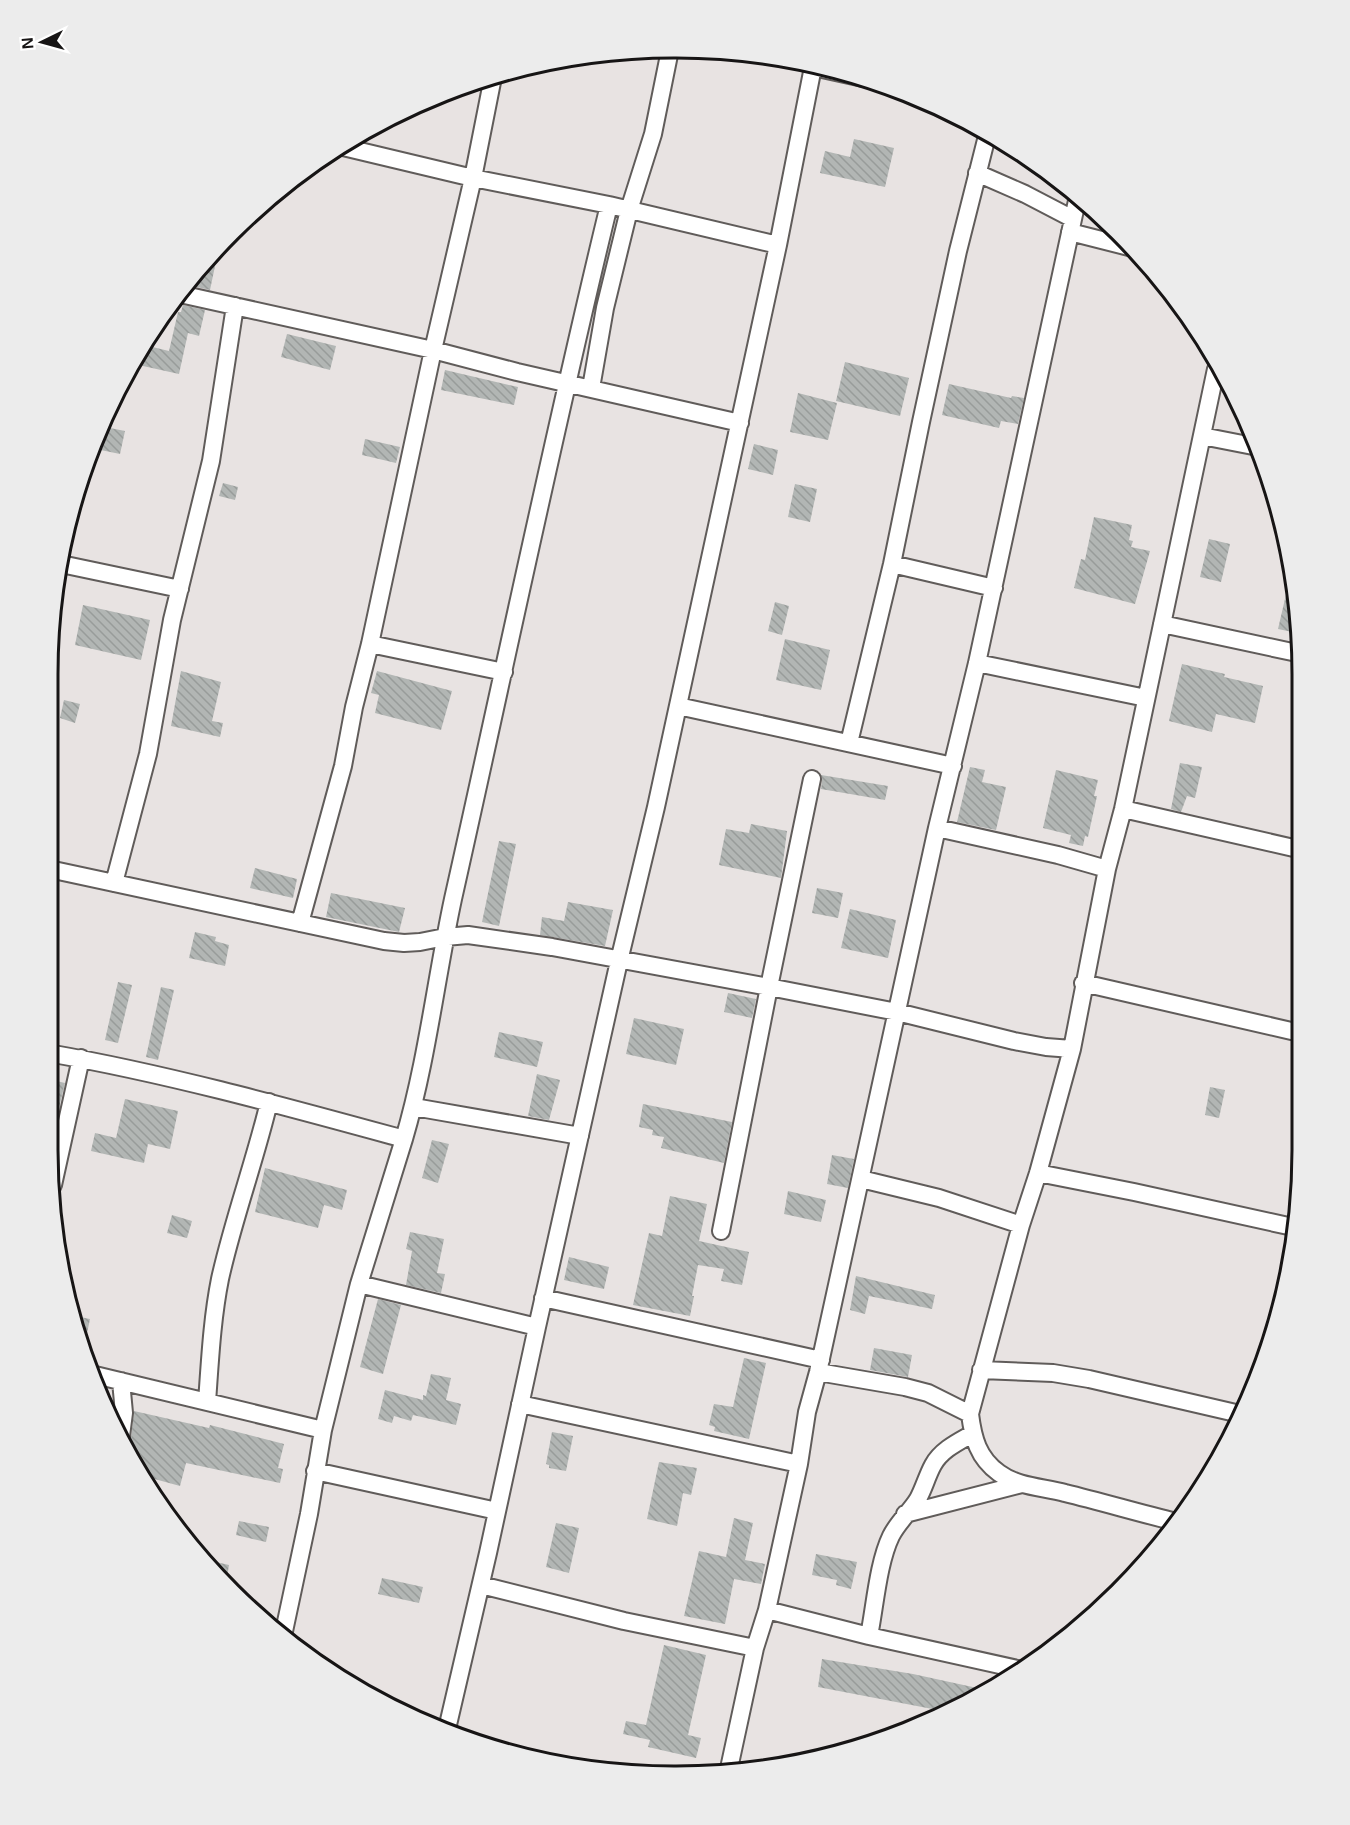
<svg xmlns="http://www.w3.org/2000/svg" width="1350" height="1825" font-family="Helvetica,sans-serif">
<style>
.building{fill:url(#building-back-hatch)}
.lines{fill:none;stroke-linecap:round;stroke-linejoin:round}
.street-casing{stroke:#605c5a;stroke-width:20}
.street{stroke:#fff;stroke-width:16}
.rim{fill:none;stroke:#171515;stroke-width:3}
</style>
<defs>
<pattern id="building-back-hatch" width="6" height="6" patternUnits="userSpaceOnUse" patternTransform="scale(1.5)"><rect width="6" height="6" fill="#b2b6b4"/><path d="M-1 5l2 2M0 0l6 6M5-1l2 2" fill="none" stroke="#989c9a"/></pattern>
</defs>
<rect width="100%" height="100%" fill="#e8e3e2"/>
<path class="building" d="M 854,139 L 894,148 L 885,187 L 820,173 L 825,151 L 850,157 Z
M 219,247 L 210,290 L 188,285 L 200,271 Z
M 183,305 L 205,310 L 199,336 L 188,333 L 179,374 L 134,364 L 144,345 L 169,351 L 178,312 L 181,312 Z
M 287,334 L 336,346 L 330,370 L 281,357 Z
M 845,362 L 909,378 L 900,416 L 836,401 Z
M 445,370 L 518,387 L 514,405 L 441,390 Z
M 949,384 L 1011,398 L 1012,396 L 1024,398 L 1018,424 L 1001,421 L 999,428 L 942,415 Z
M 798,393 L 837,403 L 828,440 L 790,432 Z
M 100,426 L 125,431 L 120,454 L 91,448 Z
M 365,439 L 400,447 L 396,463 L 362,455 Z
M 754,444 L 778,450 L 773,475 L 748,469 Z
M 223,483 L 238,487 L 235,500 L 219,496 Z
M 795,484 L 817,489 L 810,522 L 788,517 Z
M 1094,517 L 1132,525 L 1129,540 L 1133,541 L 1131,547 L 1150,551 L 1135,604 L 1074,588 L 1081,559 L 1085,560 Z
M 1209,539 L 1230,544 L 1221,582 L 1200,577 Z
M 1291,573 L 1297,593 L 1297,633 L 1278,629 Z
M 775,602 L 789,606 L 782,635 L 768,631 Z
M 83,605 L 150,620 L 141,660 L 75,645 Z
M 785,639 L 830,650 L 821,690 L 776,680 Z
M 1182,664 L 1225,674 L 1224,677 L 1263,686 L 1255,723 L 1216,714 L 1212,732 L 1169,721 Z
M 181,671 L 221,682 L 212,721 L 223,723 L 220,737 L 171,726 Z
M 377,671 L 452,691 L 441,730 L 375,713 L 379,695 L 371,693 Z
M 64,700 L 80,704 L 75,723 L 60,718 Z
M 1180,763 L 1202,767 L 1195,798 L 1187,796 L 1181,812 L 1171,809 Z
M 970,767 L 985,770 L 982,782 L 1006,787 L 996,830 L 957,822 Z
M 1056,770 L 1098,780 L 1094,796 L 1097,796 L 1088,837 L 1085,836 L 1083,846 L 1069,843 L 1071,835 L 1043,828 Z
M 821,775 L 888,786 L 885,800 L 821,789 L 822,781 Z
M 751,824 L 787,831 L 781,878 L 719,865 L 726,829 L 749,833 Z
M 499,841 L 516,844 L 499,926 L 482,922 Z
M 255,868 L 297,879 L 293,898 L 250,888 Z
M 817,888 L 843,893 L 838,918 L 812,913 Z
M 331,893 L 405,908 L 399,932 L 326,917 Z
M 568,902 L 613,910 L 605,946 L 540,935 L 542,917 L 564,921 Z
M 850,909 L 896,920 L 888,958 L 841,948 Z
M 195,932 L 216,937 L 215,941 L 229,945 L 225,966 L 189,958 Z
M 118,982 L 132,985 L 118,1043 L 105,1040 Z
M 161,987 L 174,990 L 158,1060 L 146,1057 Z
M 728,993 L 756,999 L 752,1018 L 724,1012 Z
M 634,1018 L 684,1029 L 676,1065 L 626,1054 Z
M 499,1032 L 543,1042 L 537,1067 L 494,1057 Z
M 537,1074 L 560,1080 L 549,1120 L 528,1116 Z
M 48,1079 L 65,1083 L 59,1108 L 48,1106 Z
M 1210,1087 L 1225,1090 L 1219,1118 L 1205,1115 Z
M 125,1099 L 178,1111 L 170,1149 L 148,1144 L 144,1163 L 91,1151 L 95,1133 L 116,1138 Z
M 643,1104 L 732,1122 L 724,1163 L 661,1148 L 664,1137 L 652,1135 L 653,1130 L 639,1127 Z
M 432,1140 L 449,1144 L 438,1183 L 422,1178 Z
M 832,1155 L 854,1159 L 848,1188 L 827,1184 Z
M 265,1168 L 347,1190 L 342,1210 L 324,1205 L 318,1228 L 255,1212 Z
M 788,1191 L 826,1200 L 821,1222 L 784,1214 Z
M 670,1196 L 707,1204 L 699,1241 L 749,1252 L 742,1285 L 721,1281 L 724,1269 L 698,1265 L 692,1296 L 694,1296 L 690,1316 L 633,1305 L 649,1233 L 662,1236 Z
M 172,1215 L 192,1221 L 187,1238 L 167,1233 Z
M 410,1232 L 444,1239 L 437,1273 L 445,1274 L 441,1293 L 406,1285 L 412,1251 L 406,1249 Z
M 569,1257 L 609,1267 L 604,1289 L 564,1280 Z
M 856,1276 L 935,1295 L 932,1309 L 869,1296 L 865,1314 L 850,1310 Z
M 378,1299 L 401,1305 L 383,1374 L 360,1367 Z
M 70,1315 L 90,1319 L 84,1348 L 75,1326 Z
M 874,1348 L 912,1355 L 908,1377 L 870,1370 Z
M 744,1358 L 766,1363 L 749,1439 L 714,1431 L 715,1427 L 709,1425 L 714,1404 L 733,1407 Z
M 431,1374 L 451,1378 L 446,1400 L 461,1404 L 456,1425 L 413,1415 L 411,1421 L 394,1416 L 392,1423 L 378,1419 L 385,1390 L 423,1400 L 423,1395 L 426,1396 Z
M 134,1411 L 209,1428 L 210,1425 L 284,1444 L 278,1468 L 283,1469 L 280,1483 L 186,1463 L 180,1486 L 140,1475 L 132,1464 L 125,1446 L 129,1443 L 131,1438 Z
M 552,1432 L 573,1436 L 566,1471 L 549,1468 L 549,1465 L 546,1464 Z
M 659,1462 L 697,1468 L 691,1495 L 683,1493 L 677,1526 L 647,1519 Z
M 734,1518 L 753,1523 L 745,1560 L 765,1564 L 761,1584 L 734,1579 L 725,1624 L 684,1616 L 699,1551 L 726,1557 Z
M 239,1521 L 269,1527 L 266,1542 L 236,1535 Z
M 556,1523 L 579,1528 L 569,1573 L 546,1567 Z
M 816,1554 L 857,1562 L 851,1589 L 836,1585 L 837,1580 L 812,1575 Z
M 203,1559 L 229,1565 L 226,1583 L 217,1574 Z
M 382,1578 L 423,1587 L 419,1603 L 378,1594 Z
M 664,1645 L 706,1655 L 688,1735 L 701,1738 L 696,1758 L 648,1747 L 650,1740 L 623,1734 L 626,1721 L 646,1725 Z
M 822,1659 L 913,1674 L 991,1691 L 948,1712 L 818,1687 Z"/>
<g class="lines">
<defs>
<path id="street" d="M 343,147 L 473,178 L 609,205 L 778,245 L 813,67 L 863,78
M 977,173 L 1025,194 L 1073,219
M 1070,232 L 1129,247
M 180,294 L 433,350 L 517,372 L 740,423
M 591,388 L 605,308 L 629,210 L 653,134 L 670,50
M 1202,436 L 1258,447
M 61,564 L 180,589
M 892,564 L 994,588
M 1162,624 L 1297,653
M 370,644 L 504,672
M 977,663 L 1146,698
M 678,706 L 953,766
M 849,743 L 892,564 L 921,422 L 958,251 L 988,132
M 1123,809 L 1298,849
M 937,828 L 1058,855 L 1107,869
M 49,869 L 384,941 L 404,943 L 420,942 L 445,937 L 468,935 L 552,947 L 769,987 L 897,1012 L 1014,1041 L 1046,1047 L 1072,1049
M 114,883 L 148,754 L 172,620 L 211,461 L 235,306
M 300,923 L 343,766 L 354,707 L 370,644 L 433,350 L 473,178 L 493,77
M 1083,983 L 1300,1033
M 48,1053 C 168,1074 287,1107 404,1139 L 359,1284 L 323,1430 L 309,1514 L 283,1636
M 414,1107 L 580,1136
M 404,1139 C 427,1061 436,978 453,899 C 505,667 553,435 609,205
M 1038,1173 L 1134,1192 L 1293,1227
M 861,1179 L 939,1198 L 1021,1225
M 53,1185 L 81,1058
M 721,1231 L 769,987 L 812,779
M 359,1284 L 537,1327
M 543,1298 L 821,1360
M 981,1370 L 1053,1373 L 1089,1379 L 1240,1414
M 818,1372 L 905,1387 L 928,1393 L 970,1414
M 95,1375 L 323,1430
M 207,1402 C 210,1361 212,1319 220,1279 C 233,1220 255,1161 269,1102
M 520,1404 L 799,1464
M 121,1436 L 124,1413 L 121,1381
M 315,1471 L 497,1511
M 905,1514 L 1022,1484
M 1176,1522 C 1139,1513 1102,1502 1065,1493 C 1043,1487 1018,1487 999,1473 C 978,1458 973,1438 970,1414 L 1021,1225 L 1038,1173 L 1072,1049 L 1107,869 L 1123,809 L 1216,369
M 481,1585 L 624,1621 L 755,1648
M 767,1610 L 869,1636 L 1022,1670
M 869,1636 C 875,1606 878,1563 891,1536 C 898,1522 910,1512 918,1499 C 924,1488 927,1476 933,1465 C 941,1450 958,1442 972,1434
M 447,1729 L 488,1553 L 537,1327 L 619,961 L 656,807 L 778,245
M 728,1773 L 755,1648 L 767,1610 L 799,1464 L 807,1412 L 818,1372 L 937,828 L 977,663 L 1078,196"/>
</defs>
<use href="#street" class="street-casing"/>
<use href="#street" class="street"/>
</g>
<path d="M0 0H1350V1825H0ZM674 58H676A616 616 0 0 1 1292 674V1150A616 616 0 0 1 676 1766H674A616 616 0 0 1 58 1150V674A616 616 0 0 1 674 58Z" fill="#ececec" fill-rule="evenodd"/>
<path class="rim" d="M674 58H676A616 616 0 0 1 1292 674V1150A616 616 0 0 1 676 1766H674A616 616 0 0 1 58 1150V674A616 616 0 0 1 674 58Z"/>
<g transform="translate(42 42) rotate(265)" stroke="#ffffff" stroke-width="4.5" paint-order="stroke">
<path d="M0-4.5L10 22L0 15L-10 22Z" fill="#171515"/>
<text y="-9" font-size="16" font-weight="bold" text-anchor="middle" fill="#171515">N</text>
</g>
</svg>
